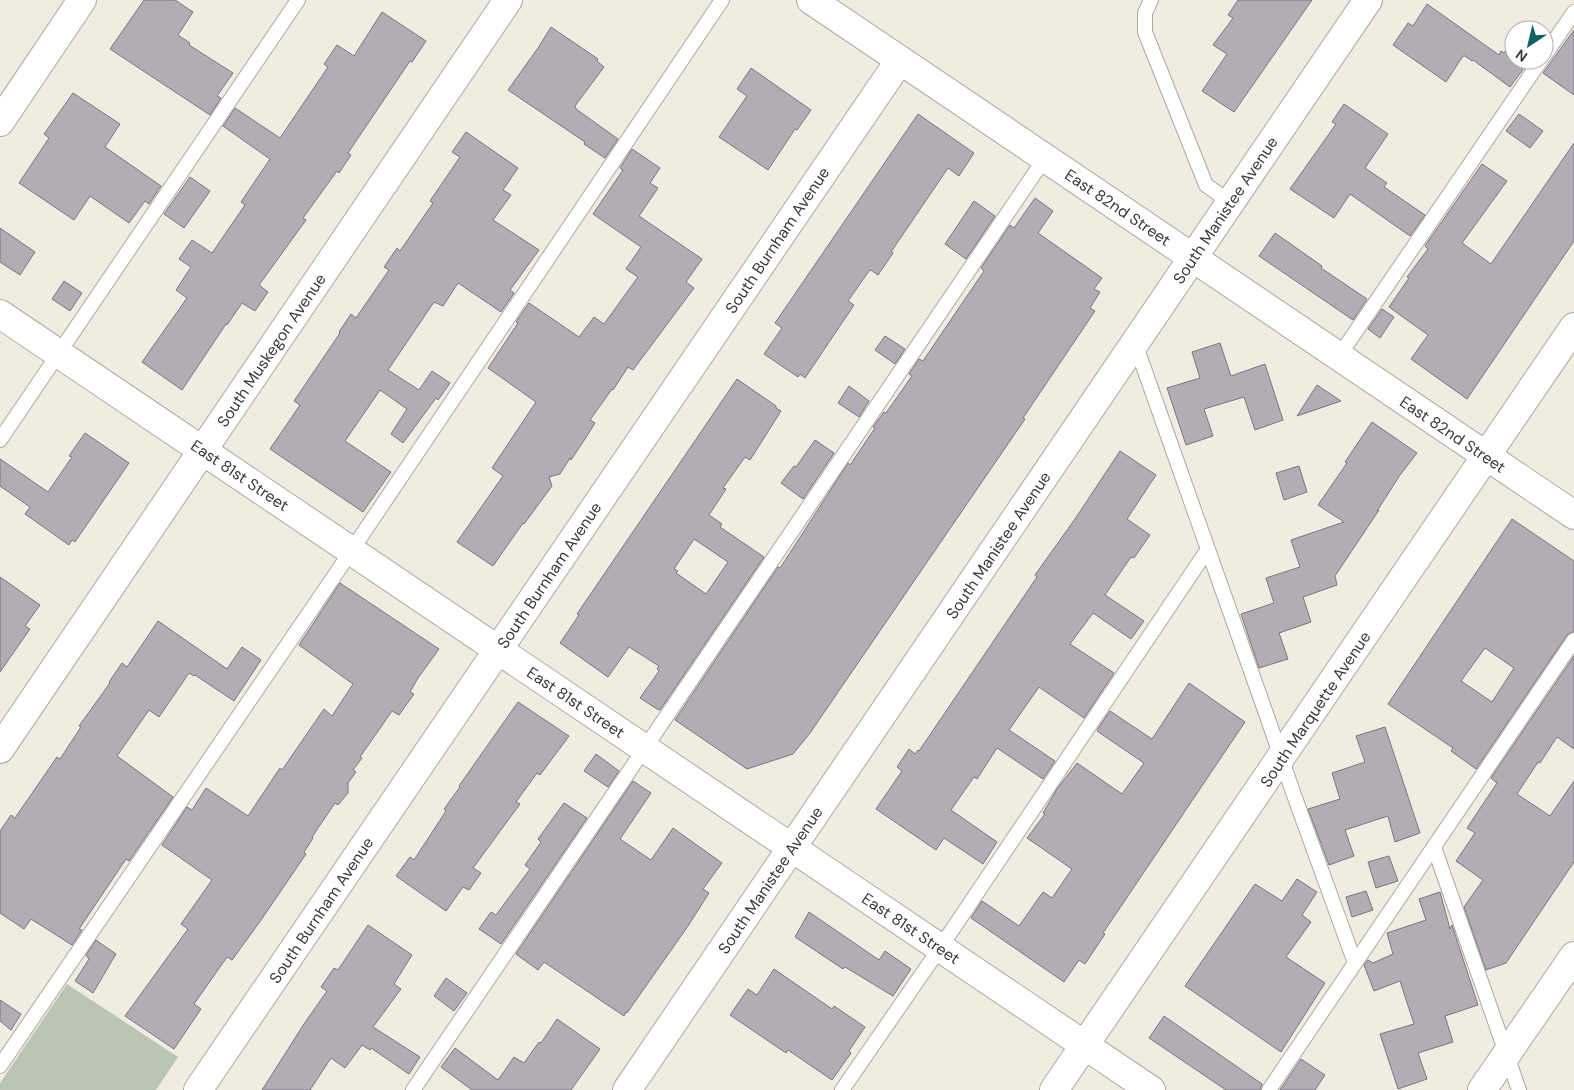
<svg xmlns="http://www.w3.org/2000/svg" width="1574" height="1090" font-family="'DM Sans',sans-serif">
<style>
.green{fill:#bac6b4}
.building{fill:#b2acb5;stroke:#7b757e;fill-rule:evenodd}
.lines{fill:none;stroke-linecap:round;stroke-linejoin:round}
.lane-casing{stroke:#ada99f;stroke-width:16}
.street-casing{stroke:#ada99f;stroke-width:30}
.lane{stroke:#fff;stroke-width:14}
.street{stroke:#fff;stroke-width:28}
.labels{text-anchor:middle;stroke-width:5;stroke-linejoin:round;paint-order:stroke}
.street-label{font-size:16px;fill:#3c3a36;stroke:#fff}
</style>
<rect width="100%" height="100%" fill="#f1ece2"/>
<path class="green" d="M 67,984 L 178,1057 L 156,1090 L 0,1090 L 0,1083 Z"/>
<path class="building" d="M 144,0 L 175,0 L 193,12 L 178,35 L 190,43 L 189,45 L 233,73 L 217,96 L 221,98 L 210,115 L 110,49 Z
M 1238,0 L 1312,0 L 1234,112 L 1202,91 L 1227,54 L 1213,45 L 1233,18 L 1228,15 Z
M 1427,4 L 1499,55 L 1501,51 L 1504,53 L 1514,38 L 1514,60 L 1530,60 L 1510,87 L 1473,60 L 1472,61 L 1465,56 L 1463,56 L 1446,82 L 1393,45 L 1408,23 L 1413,26 Z
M 382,12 L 426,41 L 412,62 L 410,61 L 348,153 L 351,155 L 339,173 L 337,171 L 303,218 L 306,220 L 259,285 L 268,292 L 255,311 L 242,303 L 227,325 L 226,324 L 182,390 L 142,362 L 187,298 L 176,290 L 191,267 L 179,259 L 192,240 L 212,253 L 245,205 L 241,202 L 270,159 L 223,126 L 224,125 L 235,108 L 280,138 L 328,67 L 324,64 L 337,45 L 354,56 Z
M 551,27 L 598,59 L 597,61 L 604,67 L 575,106 L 576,109 L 618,139 L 605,158 L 584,144 L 585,142 L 508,90 L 538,48 Z
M 1574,30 L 1574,95 L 1543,73 Z
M 751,68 L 811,110 L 797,130 L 795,129 L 768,170 L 719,137 L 747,96 L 737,89 Z
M 73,93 L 120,124 L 105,147 L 161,186 L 149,204 L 145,201 L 129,223 L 90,196 L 74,220 L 19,183 L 49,138 L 44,134 Z
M 1344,104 L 1388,134 L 1365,168 L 1387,183 L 1384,187 L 1425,215 L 1410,236 L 1350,194 L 1334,218 L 1290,189 L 1336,124 L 1332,122 Z
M 918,114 L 974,153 L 959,176 L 948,168 L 891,252 L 893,253 L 878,275 L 871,270 L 869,271 L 848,301 L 854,305 L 805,378 L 800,374 L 798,377 L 764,354 L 782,328 L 775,323 Z
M 1519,114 L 1543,131 L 1530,148 L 1506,131 Z
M 466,132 L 518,168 L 503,190 L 511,195 L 493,220 L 539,250 L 510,290 L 514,293 L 501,312 L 458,283 L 443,306 L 434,302 L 388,370 L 419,390 L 432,371 L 450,383 L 438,400 L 436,398 L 403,443 L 391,434 L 407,409 L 380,390 L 345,441 L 391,472 L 363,512 L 270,449 L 300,405 L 294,401 L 340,333 L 339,332 L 351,314 L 356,318 L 389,270 L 384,267 L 397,248 L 400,251 L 433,203 L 430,201 L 460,157 L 452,152 Z
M 1574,143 L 1574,241 L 1467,399 L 1411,359 L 1428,335 L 1389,307 L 1409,278 L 1407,277 L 1428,249 L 1425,246 L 1482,164 L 1507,181 L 1462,243 L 1491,264 Z
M 632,149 L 660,168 L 650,183 L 658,188 L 639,216 L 702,259 L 686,282 L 694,288 L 633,370 L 628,367 L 613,390 L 612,389 L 590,420 L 595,423 L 585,439 L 571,460 L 570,458 L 560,474 L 549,477 L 552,486 L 524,524 L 523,523 L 493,566 L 457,542 L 503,476 L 492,468 L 536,402 L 488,368 L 518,323 L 516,322 L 529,303 L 579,337 L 594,317 L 604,324 L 638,277 L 626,269 L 641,247 L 593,214 L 623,170 L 620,168 Z
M 190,177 L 210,191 L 184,228 L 164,214 Z
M 1035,198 L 1053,211 L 1038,233 L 1102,278 L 1094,289 L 1100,292 L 1090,308 L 1095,311 L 1023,418 L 1025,419 L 810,733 L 793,754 L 747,769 L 675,720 L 778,567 L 780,568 L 797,542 L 848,463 L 850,465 L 875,428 L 873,427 L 884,412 L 886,413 L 912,376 L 909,374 L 919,359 L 923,361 L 967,296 L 984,271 L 981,268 L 1010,225 L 1014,228 Z
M 974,201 L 995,216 L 966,259 L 945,244 Z
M 0,228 L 35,252 L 20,275 L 0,262 Z
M 1275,233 L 1322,266 L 1321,268 L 1367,299 L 1353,320 L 1259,256 Z
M 64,281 L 82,293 L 70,311 L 52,299 Z
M 1382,309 L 1394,317 L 1380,338 L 1368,329 Z
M 885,336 L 905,349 L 895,364 L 875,350 Z
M 1220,343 L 1231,376 L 1265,364 L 1283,420 L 1255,430 L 1244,397 L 1204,409 L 1213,436 L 1186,445 L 1167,388 L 1200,378 L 1192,352 Z
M 737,379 L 776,406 L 776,408 L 781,411 L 750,460 L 745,457 L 723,488 L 726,489 L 709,515 L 722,524 L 720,527 L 764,557 L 660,710 L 657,709 L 640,698 L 659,671 L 657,669 L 659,666 L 629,647 L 608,677 L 560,643 L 579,615 L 577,614 ZM 694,539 L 728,562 L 706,594 L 676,573 L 678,571 L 674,569 Z
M 1317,385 L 1341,401 L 1297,416 Z
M 849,386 L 869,401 L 859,417 L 838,403 Z
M 1372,422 L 1417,453 L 1400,475 L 1377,511 L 1379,510 L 1335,576 L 1337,585 L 1303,597 L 1311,622 L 1279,633 L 1288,659 L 1259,668 L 1241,614 L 1274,603 L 1266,578 L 1300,567 L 1291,540 L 1344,522 L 1318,505 L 1347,463 L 1345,462 Z
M 85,433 L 129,463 L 75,542 L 72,540 L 69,545 L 25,514 L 30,507 L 0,486 L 0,459 L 48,492 L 72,457 L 69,456 Z
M 815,440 L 834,453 L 803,499 L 781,483 L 794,466 L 796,467 Z
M 1120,451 L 1156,475 L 1127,519 L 1150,535 L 1134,558 L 1131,557 L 1105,595 L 1144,621 L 1131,639 L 1093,613 L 1070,644 L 1114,673 L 1084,718 L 1039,687 L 1009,730 L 1055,761 L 1043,779 L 997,748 L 977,779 L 974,777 L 951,810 L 997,842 L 983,864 L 944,838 L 936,850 L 876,809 L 902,771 L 897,767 L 909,749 L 915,754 L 918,750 L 919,751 L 1037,577 L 1035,575 L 1075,519 Z
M 1299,466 L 1307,492 L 1284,500 L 1276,473 Z
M 1512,519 L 1574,561 L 1574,631 L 1567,635 L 1476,769 L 1451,751 L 1453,748 L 1388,704 ZM 1485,648 L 1514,668 L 1492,702 L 1461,681 Z
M 0,577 L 40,605 L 25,626 L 30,629 L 0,672 Z
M 340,583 L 439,649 L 418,678 L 410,692 L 414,694 L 399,715 L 392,711 L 360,757 L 362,758 L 353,770 L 356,772 L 348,783 L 348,793 L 338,805 L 335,803 L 312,837 L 313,838 L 304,852 L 306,854 L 261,920 L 232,960 L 227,957 L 194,1004 L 201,1009 L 174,1049 L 125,1016 L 188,929 L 181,924 L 212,880 L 162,845 L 187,807 L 192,810 L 206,788 L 248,816 L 280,768 L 282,770 L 324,709 L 332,716 L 353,684 L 299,645 Z
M 158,621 L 227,669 L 242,647 L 261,660 L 234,701 L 195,675 L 194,676 L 189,673 L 159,717 L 149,710 L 117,756 L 173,797 L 129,861 L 126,859 L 79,929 L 82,930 L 72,945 L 31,919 L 24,929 L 0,913 L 0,831 L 11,815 L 15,818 L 57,757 L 60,759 L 81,727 L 79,726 L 110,683 L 109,682 L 122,663 L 127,667 Z
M 1574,656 L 1574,749 L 1557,737 L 1540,763 L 1538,762 L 1517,794 L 1550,816 L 1574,781 L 1574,862 L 1506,963 L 1486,970 L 1464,907 L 1483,880 L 1456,861 L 1475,833 L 1467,828 L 1497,783 L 1491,778 Z
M 1189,683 L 1245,722 L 1103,933 L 1105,934 L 1085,964 L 1079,960 L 1064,982 L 971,918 L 982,901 L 1019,926 L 1043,892 L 1052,898 L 1072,869 L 1027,838 L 1045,814 L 1043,813 L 1057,789 L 1077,763 L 1122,794 L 1144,763 L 1097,731 L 1099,727 L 1110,711 L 1152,739 Z
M 518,702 L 569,736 L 540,775 L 537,773 L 516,802 L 520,804 L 473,868 L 481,873 L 469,890 L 463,887 L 446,911 L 396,876 L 410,857 L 414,860 L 446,811 L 444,809 L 460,787 L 459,786 Z
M 1385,727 L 1420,833 L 1395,842 L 1388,816 L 1345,830 L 1354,856 L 1329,865 L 1308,809 L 1340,799 L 1332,773 L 1365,762 L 1356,736 Z
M 596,754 L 619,771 L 608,787 L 584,771 Z
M 633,781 L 651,793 L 620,839 L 651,860 L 673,828 L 722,863 L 703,889 L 709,893 L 688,926 L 627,1013 L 626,1012 L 624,1016 L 544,962 L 538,970 L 516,954 Z
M 564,803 L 587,818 L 501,944 L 479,929 L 491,912 L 496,915 L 530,869 L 525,865 L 541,842 L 538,839 Z
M 1389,856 L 1398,881 L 1376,888 L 1368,862 Z
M 1297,879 L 1317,892 L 1302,915 L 1311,922 L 1286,957 L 1325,983 L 1281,1052 L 1185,986 L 1255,884 L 1282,901 Z
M 1366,891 L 1373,910 L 1352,917 L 1346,897 Z
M 1440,892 L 1450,929 L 1452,925 L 1478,1005 L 1445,1016 L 1453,1042 L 1418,1053 L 1427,1079 L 1398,1089 L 1380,1034 L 1414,1024 L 1400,981 L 1374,991 L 1364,965 L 1368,960 L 1373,963 L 1393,954 L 1387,933 L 1426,920 L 1419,899 Z
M 809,912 L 879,960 L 885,951 L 911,969 L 893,996 L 845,967 L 843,969 L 795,937 Z
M 368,925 L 412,955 L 394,984 L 401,989 L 373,1027 L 420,1057 L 409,1074 L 371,1048 L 370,1050 L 362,1045 L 345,1068 L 331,1058 L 310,1090 L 262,1090 L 304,1024 L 327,991 L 321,987 L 334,968 L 338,970 Z
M 96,940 L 116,954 L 93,993 L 75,981 L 89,959 L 86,955 Z
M 774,969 L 832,1009 L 834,1006 L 865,1027 L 849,1051 L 851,1053 L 832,1080 L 788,1050 L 786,1053 L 730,1015 L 748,989 L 757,995 Z
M 446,978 L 467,993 L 454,1011 L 434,996 Z
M 0,1000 L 21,1014 L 11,1030 L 0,1021 Z
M 1164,1016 L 1262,1084 L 1260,1090 L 1226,1090 L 1149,1038 Z
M 557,1019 L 600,1049 L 571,1090 L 472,1090 L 441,1067 L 455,1048 L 498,1080 L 514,1057 L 524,1063 L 539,1042 L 541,1043 Z
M 1301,1059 L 1325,1075 L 1315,1090 L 1280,1090 Z"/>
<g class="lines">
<defs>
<path id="lane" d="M 1151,0 L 1145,13 L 1145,32 L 1206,185 L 1230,202
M 1544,56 L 1574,12
M 1135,343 L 1269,722 L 1294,795 L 1355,963
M 1339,356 L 1541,60
M 0,440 L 298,0
M 1434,847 L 1519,1090
M 0,1066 L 335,575 L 722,0
M 413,1090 L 1045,158
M 842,1090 L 940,948 L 1208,549
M 1269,1090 L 1574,640"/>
<path id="street" d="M 811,0 L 1574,515
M 0,122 L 82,0
M 0,314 L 1151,1090
M 0,749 L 508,0
M 198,1090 L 900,60
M 627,1090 L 1368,0
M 1054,1090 L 1574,327
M 1482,1090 L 1574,956"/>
</defs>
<use href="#lane" class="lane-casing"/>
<use href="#street" class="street-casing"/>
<use href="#lane" class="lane"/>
<use href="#street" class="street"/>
</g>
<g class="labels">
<g class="street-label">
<text transform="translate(1118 207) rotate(34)" y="6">East 82nd Street</text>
<text transform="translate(1225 210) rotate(-56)" y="6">South Manistee Avenue</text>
<text transform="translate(777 240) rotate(-56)" y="6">South Burnham Avenue</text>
<text transform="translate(271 350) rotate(-56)" y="6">South Muskegon Avenue</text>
<text transform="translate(1453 434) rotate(34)" y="6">East 82nd Street</text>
<text transform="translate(240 475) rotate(34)" y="6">East 81st Street</text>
<text transform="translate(998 545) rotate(-56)" y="6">South Manistee Avenue</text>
<text transform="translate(549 575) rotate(-56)" y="6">South Burnham Avenue</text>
<text transform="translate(576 702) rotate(34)" y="6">East 81st Street</text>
<text transform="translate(1315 709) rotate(-56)" y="6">South Marquette Avenue</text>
<text transform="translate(770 880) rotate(-56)" y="6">South Manistee Avenue</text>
<text transform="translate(321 910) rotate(-56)" y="6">South Burnham Avenue</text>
<text transform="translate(911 928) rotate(34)" y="6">East 81st Street</text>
</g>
</g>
<g transform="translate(1529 45) rotate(215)"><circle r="24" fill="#ffffff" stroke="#b1b0af"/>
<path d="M0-4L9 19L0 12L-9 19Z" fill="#126265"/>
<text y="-8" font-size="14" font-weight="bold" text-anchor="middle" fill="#3c3a36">N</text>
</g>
</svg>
